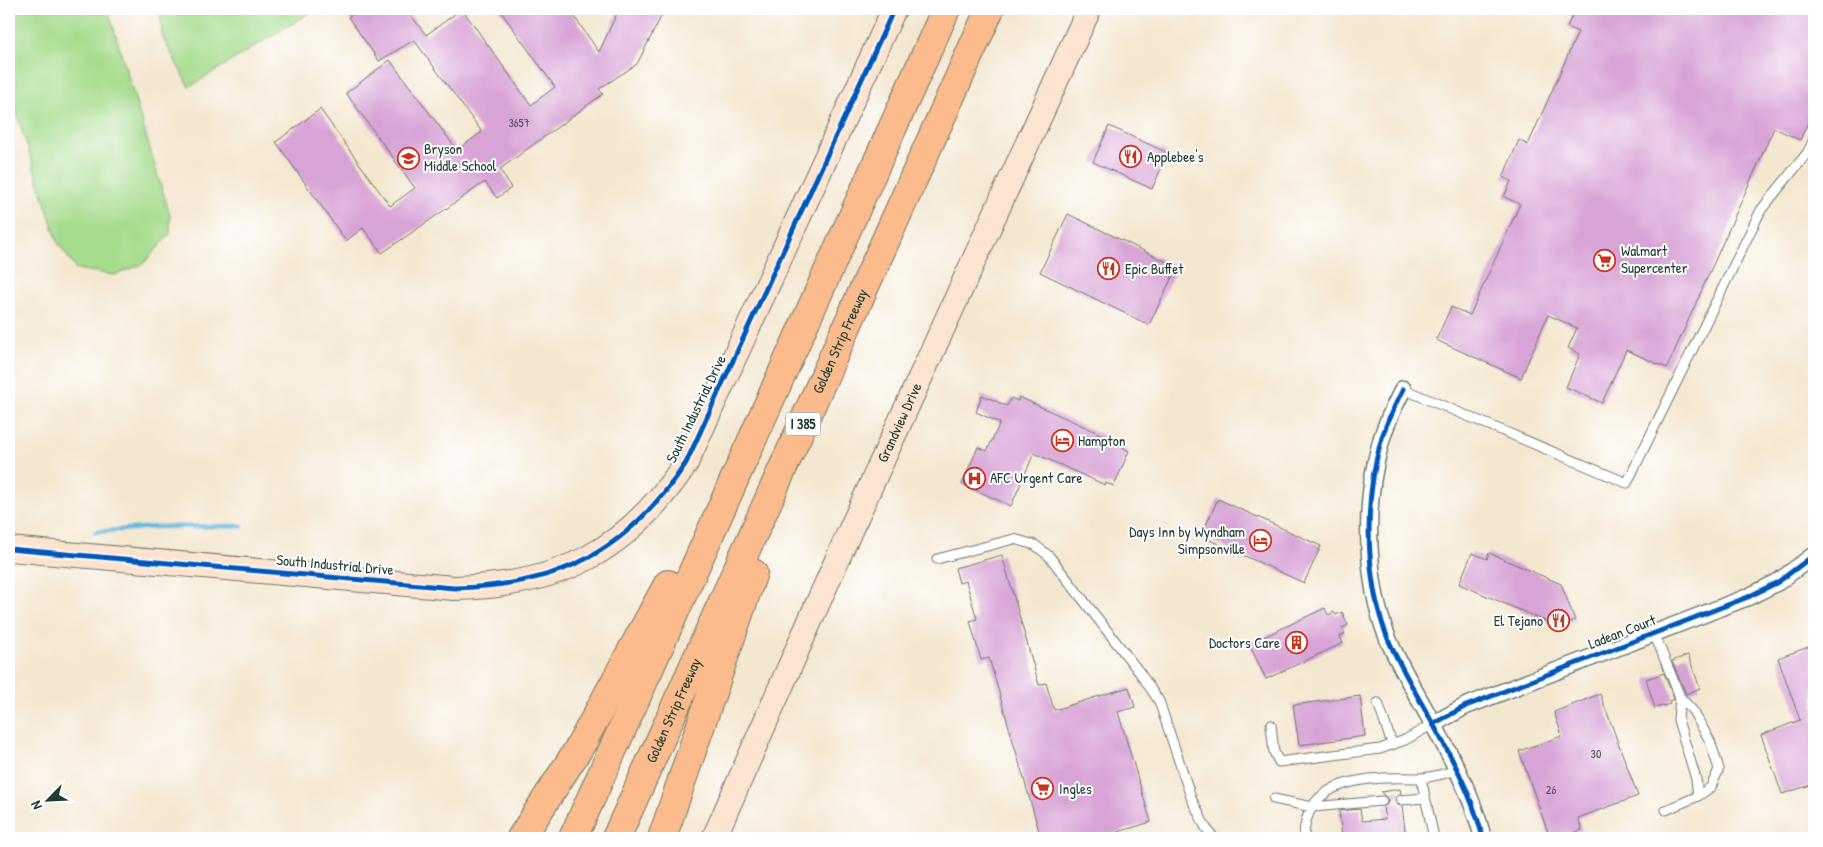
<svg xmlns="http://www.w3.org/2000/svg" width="1823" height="847" font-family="'Patrick Hand',sans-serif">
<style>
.green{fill:#a6dc8d;stroke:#628c60}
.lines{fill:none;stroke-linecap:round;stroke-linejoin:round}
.stream{stroke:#63b8df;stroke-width:4.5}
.building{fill:#d8a3d6}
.lane-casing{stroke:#6a786b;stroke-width:11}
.street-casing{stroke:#6a786b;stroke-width:19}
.secondary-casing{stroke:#6a786b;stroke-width:26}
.highway-casing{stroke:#6a786b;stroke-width:30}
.lane{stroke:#fff;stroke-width:9}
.street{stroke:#fff;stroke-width:16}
.secondary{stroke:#fde4d1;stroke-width:24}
.highway{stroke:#fbbb8c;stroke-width:28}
.cycleway-casing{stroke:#fff;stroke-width:8}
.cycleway{stroke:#0057b8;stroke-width:5}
.labels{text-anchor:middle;stroke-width:4;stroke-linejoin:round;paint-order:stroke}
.number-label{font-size:12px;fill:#4d565c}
.shield{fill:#fff;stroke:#627771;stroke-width:1}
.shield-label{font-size:14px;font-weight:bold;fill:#1f3d34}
.poi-label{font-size:15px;fill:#1f3d34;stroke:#fff;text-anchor:start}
.street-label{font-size:15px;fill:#1f3d34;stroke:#fff}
</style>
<rect width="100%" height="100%" fill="#fff"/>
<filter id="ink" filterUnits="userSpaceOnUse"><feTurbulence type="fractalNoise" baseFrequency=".02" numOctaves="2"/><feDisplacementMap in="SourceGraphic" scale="10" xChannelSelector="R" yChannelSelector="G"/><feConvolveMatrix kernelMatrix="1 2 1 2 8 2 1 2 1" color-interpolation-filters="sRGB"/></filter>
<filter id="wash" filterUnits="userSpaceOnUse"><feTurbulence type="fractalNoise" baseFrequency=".0096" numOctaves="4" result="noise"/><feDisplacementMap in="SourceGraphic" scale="20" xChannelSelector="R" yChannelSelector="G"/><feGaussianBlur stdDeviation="1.12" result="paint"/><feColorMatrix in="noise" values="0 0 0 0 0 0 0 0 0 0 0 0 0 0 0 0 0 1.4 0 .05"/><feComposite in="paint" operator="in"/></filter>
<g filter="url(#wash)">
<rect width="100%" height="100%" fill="#f4e7d0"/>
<path class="green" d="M 9,9 L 108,9 L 170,216 L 170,234 L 143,264 L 115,275 L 76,269 L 58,243 L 9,89 Z
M 160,9 L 311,9 L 311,12 L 189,87 L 162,36 Z"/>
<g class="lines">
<path class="stream" d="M 95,532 L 154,527 L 242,526"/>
</g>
<g id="blocks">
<path class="building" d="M 359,9 L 406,9 L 426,35 L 462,9 L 531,105 L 555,87 L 499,9 L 569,9 L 599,52 L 619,9 L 665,9 L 637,64 L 599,89 L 603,94 L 500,169 L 511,188 L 497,198 L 485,182 L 382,253 L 363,228 L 346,241 L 276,142 L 320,109 L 390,206 L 415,188 L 346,93 L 390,60 L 457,150 L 482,132 L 414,40 L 379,61 L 348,17 Z
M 1575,9 L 1814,9 L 1814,109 L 1800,140 L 1774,128 L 1667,368 L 1626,350 L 1602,403 L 1566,387 L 1580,354 L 1568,348 L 1577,328 L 1548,315 L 1521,378 L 1436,340 L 1451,307 L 1470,315 L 1520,204 L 1504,197 L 1511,181 L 1503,177 L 1519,140 L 1528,145 L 1578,32 L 1567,27 Z
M 1109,126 L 1168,153 L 1152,189 L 1093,162 Z
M 1068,214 L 1177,267 L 1149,325 L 1040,272 Z
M 982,395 L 1007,406 L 1011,398 L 1018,401 L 1019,397 L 1125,445 L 1123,448 L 1129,451 L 1114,486 L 1106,483 L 1105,485 L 1034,453 L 1011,506 L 962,484 L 978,447 L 987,451 L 1000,423 L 976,412 Z
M 1218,499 L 1321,546 L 1304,583 L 1201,536 Z
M 1472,553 L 1487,559 L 1489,553 L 1561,584 L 1575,620 L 1559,627 L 1459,584 Z
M 1002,555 L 1039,685 L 1046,683 L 1054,710 L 1129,687 L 1135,707 L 1118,712 L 1151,822 L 1098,838 L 1041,838 L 989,658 L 981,660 L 970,621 L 977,619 L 966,581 L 959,583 L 955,568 Z
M 1325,608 L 1328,615 L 1334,612 L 1336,615 L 1342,612 L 1348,625 L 1342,628 L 1345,634 L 1340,636 L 1343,643 L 1266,679 L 1249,644 Z
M 1814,645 L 1814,784 L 1782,794 L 1761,735 L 1800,720 L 1778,658 Z
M 1688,655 L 1700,688 L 1686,694 L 1672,661 Z
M 1664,673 L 1674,699 L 1669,701 L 1670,704 L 1655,708 L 1646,679 Z
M 1600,694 L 1638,796 L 1578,818 L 1582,830 L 1558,838 L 1550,838 L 1519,751 L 1562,736 L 1554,712 Z
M 1360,696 L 1365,736 L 1299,745 L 1293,705 Z
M 1400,789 L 1401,794 L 1396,797 L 1395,801 L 1398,805 L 1402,806 L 1406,838 L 1342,838 L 1339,811 L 1360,809 L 1362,821 L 1385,819 L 1383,807 L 1387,804 L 1388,800 L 1381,792 Z"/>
</g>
</g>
<g filter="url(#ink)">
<use href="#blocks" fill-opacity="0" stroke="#6a786b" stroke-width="1"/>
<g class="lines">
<defs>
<path id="lane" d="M 1403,389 L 1627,483 L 1761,210 L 1808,152 L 1814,139
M 937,559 L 1014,539 L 1035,545 L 1049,556 L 1140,673 L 1159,701 L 1192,800 L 1206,828 L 1214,838
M 1654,633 L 1680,697 L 1693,711 L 1710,741 L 1719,769 L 1711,787 L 1698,796 L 1666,810
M 1680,697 L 1678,720 L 1696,779 L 1698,796
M 1378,703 L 1392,744
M 1271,725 L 1274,752 L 1279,762 L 1380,749 L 1405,740 L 1433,724
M 1421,778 L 1434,838
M 1274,799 L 1312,807 L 1382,801
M 1401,800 L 1425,798
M 1304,838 C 1304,775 1373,777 1419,778 C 1431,778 1445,773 1457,770"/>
<path id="street" d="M 1403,389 C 1394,407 1385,425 1380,445 C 1363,506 1365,593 1393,650 C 1423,712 1466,770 1483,838
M 1433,724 L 1466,706 L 1748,597 L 1778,582 L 1814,555"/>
<g id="secondary">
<path d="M 9,549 L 454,588 C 559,586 627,552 686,463 L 894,9"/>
<path id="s1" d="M 714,838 L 844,544 L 1089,9"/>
</g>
<g id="highway">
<path d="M 521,838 L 579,748 L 668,584"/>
<path d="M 573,838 L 946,9"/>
<path id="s2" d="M 616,838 L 990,9"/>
<path d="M 662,838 L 753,573"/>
</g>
</defs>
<use href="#lane" class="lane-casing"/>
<use href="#street" class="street-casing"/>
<use href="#secondary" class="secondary-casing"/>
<use href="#highway" class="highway-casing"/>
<use href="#lane" class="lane"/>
<use href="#street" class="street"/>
<use href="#secondary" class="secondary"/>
<use href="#highway" class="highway"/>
<defs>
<path id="cycleway" d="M 1403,389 C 1394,407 1385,425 1380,445 C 1363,506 1365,593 1393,650 C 1423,712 1466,770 1483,838
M 9,549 L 454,588 C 559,586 627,552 686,463 L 894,9
M 1433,724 L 1466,706 L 1748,597 L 1778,582 L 1814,555"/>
</defs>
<use href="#cycleway" class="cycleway-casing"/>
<use href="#cycleway" class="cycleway"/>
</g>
</g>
<defs>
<symbol id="restaurant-ring" viewBox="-11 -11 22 22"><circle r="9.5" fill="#fff" stroke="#c8321e" stroke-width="1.5"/><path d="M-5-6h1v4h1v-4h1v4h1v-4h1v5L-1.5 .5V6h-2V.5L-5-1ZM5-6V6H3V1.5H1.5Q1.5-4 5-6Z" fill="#c8321e"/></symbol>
<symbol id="school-ring" viewBox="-11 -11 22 22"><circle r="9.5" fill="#fff" stroke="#c8321e" stroke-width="1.5"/><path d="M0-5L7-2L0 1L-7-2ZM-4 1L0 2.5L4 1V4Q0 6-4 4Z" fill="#c8321e"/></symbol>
<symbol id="supermarket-ring" viewBox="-11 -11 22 22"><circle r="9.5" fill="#fff" stroke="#c8321e" stroke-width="1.5"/><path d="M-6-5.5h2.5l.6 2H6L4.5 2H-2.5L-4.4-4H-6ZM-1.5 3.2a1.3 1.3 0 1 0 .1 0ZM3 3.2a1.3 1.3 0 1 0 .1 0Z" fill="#c8321e"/></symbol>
<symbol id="hotel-ring" viewBox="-11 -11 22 22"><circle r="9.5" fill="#fff" stroke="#c8321e" stroke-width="1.5"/><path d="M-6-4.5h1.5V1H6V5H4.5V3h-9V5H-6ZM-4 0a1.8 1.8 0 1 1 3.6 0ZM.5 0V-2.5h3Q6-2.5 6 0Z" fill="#c8321e"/></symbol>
<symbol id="hospital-ring" viewBox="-11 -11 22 22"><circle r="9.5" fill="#fff" stroke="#c8321e" stroke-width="1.5"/><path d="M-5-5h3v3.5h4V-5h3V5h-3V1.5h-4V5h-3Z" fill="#c8321e"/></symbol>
<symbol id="building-ring" viewBox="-11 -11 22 22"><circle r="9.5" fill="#fff" stroke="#c8321e" stroke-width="1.5"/><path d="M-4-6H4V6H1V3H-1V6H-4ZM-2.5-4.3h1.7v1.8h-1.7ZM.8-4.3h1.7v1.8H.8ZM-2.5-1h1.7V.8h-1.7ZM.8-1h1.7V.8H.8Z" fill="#c8321e"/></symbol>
</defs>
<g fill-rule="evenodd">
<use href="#restaurant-ring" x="1118" y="144" width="25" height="25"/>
<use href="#school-ring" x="396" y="146" width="25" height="25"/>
<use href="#supermarket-ring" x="1592" y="248" width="25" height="25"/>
<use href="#restaurant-ring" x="1096" y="256" width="25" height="25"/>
<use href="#hotel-ring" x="1050" y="428" width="25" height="25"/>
<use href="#hospital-ring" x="962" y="466" width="25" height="25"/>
<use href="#hotel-ring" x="1248" y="528" width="25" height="25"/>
<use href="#restaurant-ring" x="1546" y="608" width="25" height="25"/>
<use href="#building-ring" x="1284" y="630" width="25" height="25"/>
<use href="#supermarket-ring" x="1030" y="776" width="25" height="25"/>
</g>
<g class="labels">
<g class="number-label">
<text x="519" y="127">3657</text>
<text x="1596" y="758">30</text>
<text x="1551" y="794">26</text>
</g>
<rect class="shield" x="785.5" y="412.5" width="35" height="23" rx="4"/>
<g class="shield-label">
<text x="803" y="429">I 385</text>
</g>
<g class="poi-label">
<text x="424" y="154">Bryson<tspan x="424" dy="17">Middle School</tspan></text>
<text x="1147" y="162">Applebee's</text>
<text x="1621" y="256">Walmart<tspan x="1621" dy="17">Supercenter</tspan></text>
<text x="1125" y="274">Epic Buffet</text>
<text x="1078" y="446">Hampton</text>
<text x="990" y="483">AFC Urgent Care</text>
<text x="1245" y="537" text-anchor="end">Days Inn by Wyndham<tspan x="1245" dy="17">Simpsonville</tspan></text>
<text x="1543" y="626" text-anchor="end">El Tejano</text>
<text x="1280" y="648" text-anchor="end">Doctors Care</text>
<text x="1059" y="794">Ingles</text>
</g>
<g class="street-label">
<text dy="5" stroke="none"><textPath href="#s2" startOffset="545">Golden Strip Freeway</textPath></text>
<text transform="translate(696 409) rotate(-64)" y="5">South Industrial Drive</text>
<text dy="5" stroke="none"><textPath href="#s1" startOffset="455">Grandview Drive</textPath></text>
<text transform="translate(335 565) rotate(5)" y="5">South Industrial Drive</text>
<text transform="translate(1622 632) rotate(-21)" y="5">Ladean Court</text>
<text dy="5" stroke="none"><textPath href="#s2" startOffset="140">Golden Strip Freeway</textPath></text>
</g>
</g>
<rect width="1823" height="847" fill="none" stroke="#fff" stroke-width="30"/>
<g transform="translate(48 800) rotate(246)" stroke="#ffffff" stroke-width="4" paint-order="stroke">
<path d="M0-4L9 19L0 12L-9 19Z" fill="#1f3d34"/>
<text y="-8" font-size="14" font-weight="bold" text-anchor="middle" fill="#1f3d34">N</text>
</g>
</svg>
